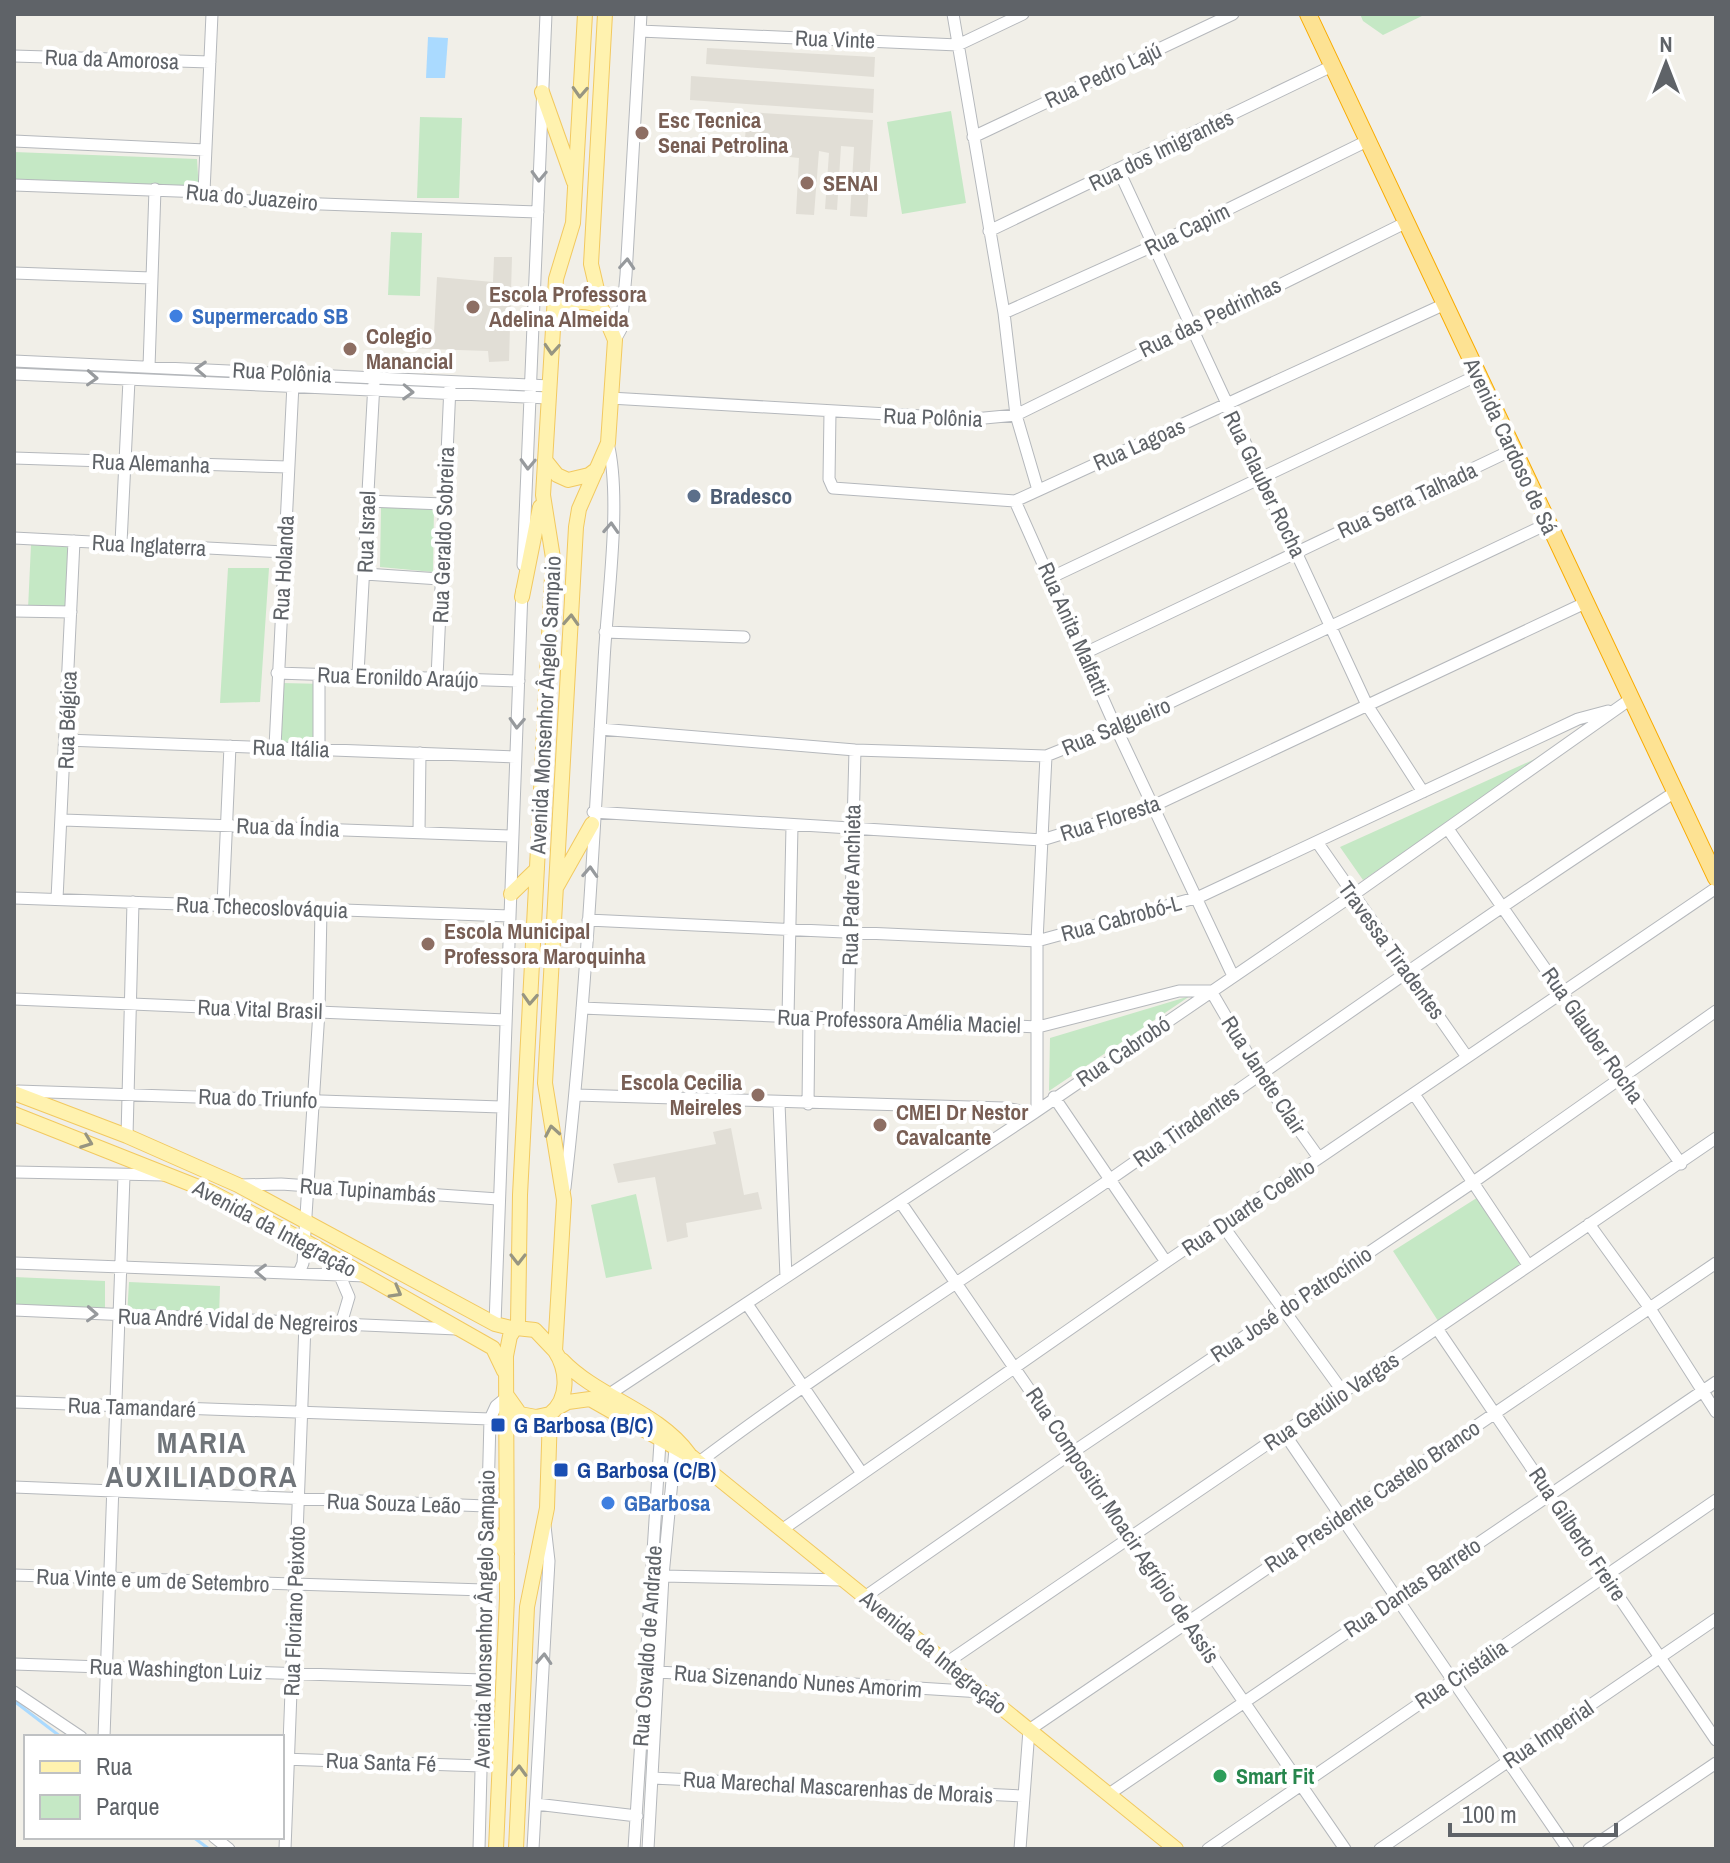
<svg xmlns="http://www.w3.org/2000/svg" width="1730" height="1863" font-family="'Archivo Narrow',sans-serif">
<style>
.education{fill:#e1ded6}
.green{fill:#c5e8c5}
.water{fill:#aadaff}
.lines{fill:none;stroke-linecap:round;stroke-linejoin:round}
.stream{stroke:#aadaff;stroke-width:3}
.minor-casing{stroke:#b5b8bc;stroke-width:13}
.major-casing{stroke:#f2c960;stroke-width:16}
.highway-casing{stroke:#f9ab00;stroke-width:18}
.minor{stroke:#fff;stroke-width:11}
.major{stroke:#fff2af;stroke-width:14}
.highway{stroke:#fde293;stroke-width:16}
.oneway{stroke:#979581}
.oneway2{stroke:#979a9d}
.education-dot{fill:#8d6e63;stroke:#fff;stroke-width:3}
.shop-dot{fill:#3f7fe0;stroke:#fff;stroke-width:3}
.service-dot{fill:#5c6f8a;stroke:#fff;stroke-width:3}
.transit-dot{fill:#1a4fb4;stroke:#fff;stroke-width:3}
.leisure-dot{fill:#2e9e5b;stroke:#fff;stroke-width:3}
.labels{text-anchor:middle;stroke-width:8;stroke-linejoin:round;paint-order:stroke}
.street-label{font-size:22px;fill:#5f6368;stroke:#fff}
.education-label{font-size:22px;font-weight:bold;fill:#785e54;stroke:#fff;text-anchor:start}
.shop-label{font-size:22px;font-weight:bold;fill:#366cbe;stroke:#fff;text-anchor:start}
.service-label{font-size:22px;font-weight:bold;fill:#4e5e75;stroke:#fff;text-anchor:start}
.transit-label{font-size:22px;font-weight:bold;fill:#164399;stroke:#fff;text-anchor:start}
.leisure-label{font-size:22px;font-weight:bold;fill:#27864d;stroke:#fff;text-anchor:start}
.district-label{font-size:30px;font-weight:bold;letter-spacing:2px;fill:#70757a;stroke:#fff}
</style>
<rect width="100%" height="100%" fill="#f1efe8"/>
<path class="education" d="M 707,48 L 875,57 L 874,77 L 706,64 Z
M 691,76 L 874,89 L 873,113 L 690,100 Z
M 747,112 L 873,120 L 867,217 L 850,216 L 854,147 L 841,146 L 837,210 L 825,209 L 829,153 L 819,151 L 814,215 L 796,214 L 799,158 L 744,152 Z
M 494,257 L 512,257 L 509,361 L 489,362 L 488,351 L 398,348 L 398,331 L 434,333 L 437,277 L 493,282 Z
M 731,1128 L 744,1195 L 758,1192 L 762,1209 L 686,1223 L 688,1237 L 667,1242 L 655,1177 L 618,1183 L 613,1164 L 716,1144 L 713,1132 Z"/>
<path class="green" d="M 1360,14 L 1426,14 L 1383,35 L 1363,21 Z
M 951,111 L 966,203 L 902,214 L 887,122 Z
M 420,117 L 462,118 L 459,198 L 417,198 Z
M 14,152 L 197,159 L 199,191 L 14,183 Z
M 391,232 L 422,233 L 420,296 L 388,295 Z
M 381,507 L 434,507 L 433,572 L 380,567 Z
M 31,545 L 68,547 L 65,611 L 28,609 Z
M 228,568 L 269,568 L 260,702 L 220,703 Z
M 282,683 L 325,684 L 322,748 L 278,744 Z
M 1557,749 L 1363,880 L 1340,847 Z
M 1190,996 L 1049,1091 L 1050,1038 Z
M 636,1194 L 652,1269 L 606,1278 L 591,1205 Z
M 1483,1194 L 1530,1268 L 1440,1324 L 1393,1251 Z
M 14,1277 L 105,1281 L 105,1311 L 14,1310 Z
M 129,1282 L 220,1286 L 219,1317 L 127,1316 Z"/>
<path class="water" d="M 428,37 L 448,38 L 445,78 L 426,78 Z"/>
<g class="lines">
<path class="stream" d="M 14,1701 L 61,1737
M 193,1837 L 209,1849"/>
<defs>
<path id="minor" d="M 953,14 L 1004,313 L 1016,415 L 1038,490
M 640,31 L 958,45 L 1023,14
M 14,56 L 210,62
M 973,137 L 1233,14
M 14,141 L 205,150
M 1119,171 L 1367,705 L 1423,792
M 14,185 L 204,192 L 232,200 L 268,202 L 538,212
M 204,192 L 212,14
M 989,231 L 1332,66
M 14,273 L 151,278
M 1004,313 L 1153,246 L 1367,141
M 615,340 L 621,329 L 626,275 L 641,14
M 14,361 L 550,386
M 149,367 L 155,189
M 14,374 L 549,398
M 610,398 L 974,419 L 1016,415 L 1405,223
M 830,412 L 829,479 L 833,488 L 1015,501 L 1445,304
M 14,458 L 288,467
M 367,501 L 443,504
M 1015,501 L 1116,728 L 1233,976
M 14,538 L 285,552
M 121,543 L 129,380
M 523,565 L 546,14
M 365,574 L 440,579
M 1052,577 L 1478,375
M 14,611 L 71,612
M 605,632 L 744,637
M 1085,653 L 1512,450
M 277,673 L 519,681
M 319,674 L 319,749
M 358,674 L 374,383
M 437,678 L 450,386
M 600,729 L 855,750 L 1046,756 L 1116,728 L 1547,524
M 66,740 L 515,757
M 275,747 L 293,384
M 593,812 L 1042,840 L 1153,806 L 1585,603
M 63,820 L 513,836
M 1448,829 L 1681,1164
M 419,832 L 420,753
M 1317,842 L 1467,1057
M 14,898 L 510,916
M 57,899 L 74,541
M 223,905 L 230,746
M 588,920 L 1037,941 L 1199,897 L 1578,719 L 1608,711
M 14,999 L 506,1020
M 582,1008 L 1038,1027 L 1179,991 L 1211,991 L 1260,1075 L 1319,1158
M 788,1017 L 792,826
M 848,1020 L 855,750
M 18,1091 L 501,1107
M 1414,1094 L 1528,1265
M 576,1095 L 1004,1108 L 1034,1113
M 1054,1097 L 1166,1262
M 779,1103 L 786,1277
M 808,1104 L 809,1018
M 1037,1110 L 1037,941 L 1046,756
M 127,1136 L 133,902
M 14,1172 L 165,1175
M 240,1185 L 281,1184 L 498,1199
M 565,1188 C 585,1013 594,837 604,661 C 607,600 622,500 608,443
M 901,1203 L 1345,1849
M 1589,1224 L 1649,1307 L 1716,1412
M 1223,1226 L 1343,1392
M 14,1263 L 366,1276
M 299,1273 L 303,1263 L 319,1011 L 321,910
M 340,1276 L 349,1297 L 341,1324
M 747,1304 L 861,1472
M 14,1310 L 457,1329
M 495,1324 L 522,590
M 1438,1330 L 1716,1740
M 608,1395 L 1034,1113 L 1353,895 L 1632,698
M 14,1402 L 490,1419
M 1284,1433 L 1568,1849
M 698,1463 C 832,1362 974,1273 1112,1178 C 1299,1048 1484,916 1675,792
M 14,1487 L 486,1506
M 783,1529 L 1166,1262 L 1716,888
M 14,1575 L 484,1590
M 663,1576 L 844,1580
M 866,1596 L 1073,1452 L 1472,1183 L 1716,1011
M 946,1663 L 1716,1138
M 14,1664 L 482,1680
M 659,1672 L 982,1692
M 14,1692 L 81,1737
M 104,1737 L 124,1176
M 283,1759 L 481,1766
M 653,1778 L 1023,1796
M 1109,1794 L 1716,1382
M 536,1804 L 637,1816
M 214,1837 L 229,1849
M 285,1849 L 305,1324
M 479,1849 L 490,1419 L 496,1406 L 507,1397
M 533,1849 L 549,1561 L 545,1526
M 634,1849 L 660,1442
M 648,1849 L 663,1576 L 675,1449
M 1020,1849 L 1029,1730 L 1716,1263
M 1208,1849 L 1716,1500
M 1380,1849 L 1716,1619
M 1589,1849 L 1716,1763"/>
<path id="major" d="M 542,92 L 574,182
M 554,317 C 569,301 582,298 601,307
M 545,460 L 557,475 L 568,480 L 589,475 L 597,469
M 522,597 L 540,507
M 557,886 L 592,824
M 511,894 L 537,869
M 14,1093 L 127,1136 L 238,1185 L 495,1324 L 515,1329
M 14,1114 L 211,1192 L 303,1240 L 493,1348 L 504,1371
M 516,1328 L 535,1330 L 555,1351
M 562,1360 C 598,1398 658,1411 689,1454
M 508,1397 L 520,1414 L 536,1417 L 550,1414
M 559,1407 L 568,1402 L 590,1399 L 692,1457 L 1176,1849
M 487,1525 L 507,1554
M 496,1849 L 507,1598 L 506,1356 L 510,1336 L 518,1324 L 520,1195 L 553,558 L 543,495 L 556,279 L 573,223 L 585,14
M 516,1849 L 527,1607 L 547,1508 L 550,1414 C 569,1399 568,1371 555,1351 L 564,1200 L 545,1083 L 576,527 L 579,509 L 608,443 L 615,340 L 601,307 L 591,264 L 605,14"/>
<path id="highway" d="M 1308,14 L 1716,878"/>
</defs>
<use href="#minor" class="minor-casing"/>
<use href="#major" class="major-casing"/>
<use href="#highway" class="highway-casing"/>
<use href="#minor" class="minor"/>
<use href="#major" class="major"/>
<use href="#highway" class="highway"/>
</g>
<defs><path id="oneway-chevron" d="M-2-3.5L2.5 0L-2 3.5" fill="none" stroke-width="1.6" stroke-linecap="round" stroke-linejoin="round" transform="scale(2)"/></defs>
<g class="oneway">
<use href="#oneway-chevron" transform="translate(580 92) rotate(93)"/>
<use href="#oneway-chevron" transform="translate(552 349) rotate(94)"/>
<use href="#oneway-chevron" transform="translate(571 620) rotate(-87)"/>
<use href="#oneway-chevron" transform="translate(530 999) rotate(93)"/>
<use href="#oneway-chevron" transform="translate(552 1131) rotate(-100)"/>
<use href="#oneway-chevron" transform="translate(87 1142) rotate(21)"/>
<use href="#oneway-chevron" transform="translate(518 1259) rotate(90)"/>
<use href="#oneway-chevron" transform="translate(396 1292) rotate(29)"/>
<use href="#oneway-chevron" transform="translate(519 1771) rotate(-88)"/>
</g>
<g class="oneway2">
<use href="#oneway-chevron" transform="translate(539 176) rotate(92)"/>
<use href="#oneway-chevron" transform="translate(627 264) rotate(-86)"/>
<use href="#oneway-chevron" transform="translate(201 369) rotate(-178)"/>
<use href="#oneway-chevron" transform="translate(92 378) rotate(3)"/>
<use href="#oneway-chevron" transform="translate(408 392) rotate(2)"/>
<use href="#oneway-chevron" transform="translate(528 464) rotate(92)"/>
<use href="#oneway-chevron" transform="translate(611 528) rotate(-87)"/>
<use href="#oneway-chevron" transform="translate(517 723) rotate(93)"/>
<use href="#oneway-chevron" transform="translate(590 872) rotate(-87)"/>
<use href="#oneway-chevron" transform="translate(261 1272) rotate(-178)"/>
<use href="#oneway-chevron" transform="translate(92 1314) rotate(3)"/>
<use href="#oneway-chevron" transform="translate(544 1659) rotate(-87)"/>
</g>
<g class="education-dot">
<circle cx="642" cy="133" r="8"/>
<circle cx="807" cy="183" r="8"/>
<circle cx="473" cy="307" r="8"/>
<circle cx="350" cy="349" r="8"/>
<circle cx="428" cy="944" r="8"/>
<circle cx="758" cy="1095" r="8"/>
<circle cx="880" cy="1125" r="8"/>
</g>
<g class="shop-dot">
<circle cx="176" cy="316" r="8"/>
<circle cx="608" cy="1503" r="8"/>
</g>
<circle class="service-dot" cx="694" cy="496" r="8"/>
<g class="transit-dot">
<rect x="490" y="1417" width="16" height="16" rx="4"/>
<rect x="553" y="1462" width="16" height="16" rx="4"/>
</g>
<circle class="leisure-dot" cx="1220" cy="1776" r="8"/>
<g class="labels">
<g class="street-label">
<text transform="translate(835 39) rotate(2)" y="8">Rua Vinte</text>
<text transform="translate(112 59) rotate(2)" y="8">Rua da Amorosa</text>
<text transform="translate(1103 75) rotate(-25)" y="8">Rua Pedro Lajú</text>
<text transform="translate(1161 150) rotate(-26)" y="8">Rua dos Imigrantes</text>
<text transform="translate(252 197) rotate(5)" y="8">Rua do Juazeiro</text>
<text transform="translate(1187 229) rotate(-26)" y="8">Rua Capim</text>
<text transform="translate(1210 317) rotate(-26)" y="8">Rua das Pedrinhas</text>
<text transform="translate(282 372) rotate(3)" y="8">Rua Polônia</text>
<text transform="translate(933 417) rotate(2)" y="8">Rua Polônia</text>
<text transform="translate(1139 444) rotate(-24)" y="8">Rua Lagoas</text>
<text transform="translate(1511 446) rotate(65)" y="8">Avenida Cardoso de Sá</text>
<text transform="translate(151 463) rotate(2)" y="8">Rua Alemanha</text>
<text transform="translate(1265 484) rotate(64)" y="8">Rua Glauber Rocha</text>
<text transform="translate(1407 500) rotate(-25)" y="8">Rua Serra Talhada</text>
<text transform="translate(366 532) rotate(-88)" y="8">Rua Israel</text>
<text transform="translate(443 535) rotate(-88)" y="8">Rua Geraldo Sobreira</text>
<text transform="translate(149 545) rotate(3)" y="8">Rua Inglaterra</text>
<text transform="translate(283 568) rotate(-87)" y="8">Rua Holanda</text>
<text transform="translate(1074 629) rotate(66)" y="8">Rua Anita Malfatti</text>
<text transform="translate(398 677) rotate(2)" y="8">Rua Eronildo Araújo</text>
<text transform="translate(545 705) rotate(-87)" y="8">Avenida Monsenhor Ângelo Sampaio</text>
<text transform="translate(67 720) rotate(-88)" y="8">Rua Bélgica</text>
<text transform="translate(1116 726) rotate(-23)" y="8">Rua Salgueiro</text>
<text transform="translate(291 748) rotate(2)" y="8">Rua Itália</text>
<text transform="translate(1110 818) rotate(-18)" y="8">Rua Floresta</text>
<text transform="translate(288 827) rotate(2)" y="8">Rua da Índia</text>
<text transform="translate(851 885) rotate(-89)" y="8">Rua Padre Anchieta</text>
<text transform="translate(262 907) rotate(2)" y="8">Rua Tchecoslováquia</text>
<text transform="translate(1121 918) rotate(-15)" y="8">Rua Cabrobó-L</text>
<text transform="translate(1392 950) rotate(54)" y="8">Travessa Tiradentes</text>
<text transform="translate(260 1009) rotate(2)" y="8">Rua Vital Brasil</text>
<text transform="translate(899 1021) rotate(2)" y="8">Rua Professora Amélia Maciel</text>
<text transform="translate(1593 1035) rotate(55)" y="8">Rua Glauber Rocha</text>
<text transform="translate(1123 1051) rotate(-34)" y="8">Rua Cabrobó</text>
<text transform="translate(1264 1075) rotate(57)" y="8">Rua Janete Clair</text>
<text transform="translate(258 1098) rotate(2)" y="8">Rua do Triunfo</text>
<text transform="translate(1186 1126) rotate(-35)" y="8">Rua Tiradentes</text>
<text transform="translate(368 1190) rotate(4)" y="8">Rua Tupinambás</text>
<text transform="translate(1248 1207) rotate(-34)" y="8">Rua Duarte Coelho</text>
<text transform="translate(275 1228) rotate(28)" y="8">Avenida da Integração</text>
<text transform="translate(1291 1304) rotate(-34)" y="8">Rua José do Patrocínio</text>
<text transform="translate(238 1320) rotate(2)" y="8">Rua André Vidal de Negreiros</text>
<text transform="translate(1331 1401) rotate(-34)" y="8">Rua Getúlio Vargas</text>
<text transform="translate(132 1407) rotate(2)" y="8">Rua Tamandaré</text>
<text transform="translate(1372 1496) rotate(-34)" y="8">Rua Presidente Castelo Branco</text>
<text transform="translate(394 1503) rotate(2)" y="8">Rua Souza Leão</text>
<text transform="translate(1123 1525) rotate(56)" y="8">Rua Compositor Moacir Agrípio de Assis</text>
<text transform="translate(1578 1534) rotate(56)" y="8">Rua Gilberto Freire</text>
<text transform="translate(153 1580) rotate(2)" y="8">Rua Vinte e um de Setembro</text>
<text transform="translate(1412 1587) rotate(-34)" y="8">Rua Dantas Barreto</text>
<text transform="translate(294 1611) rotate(-88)" y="8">Rua Floriano Peixoto</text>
<text transform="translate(484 1619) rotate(-89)" y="8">Avenida Monsenhor Ângelo Sampaio</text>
<text transform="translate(647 1646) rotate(-86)" y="8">Rua Osvaldo de Andrade</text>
<text transform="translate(934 1652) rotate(39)" y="8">Avenida da Integração</text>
<text transform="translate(176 1669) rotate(2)" y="8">Rua Washington Luiz</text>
<text transform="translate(1461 1674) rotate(-34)" y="8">Rua Cristália</text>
<text transform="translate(798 1681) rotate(4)" y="8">Rua Sizenando Nunes Amorim</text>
<text transform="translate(1548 1734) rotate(-34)" y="8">Rua Imperial</text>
<text transform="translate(381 1762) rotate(2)" y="8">Rua Santa Fé</text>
<text transform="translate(838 1787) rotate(3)" y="8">Rua Marechal Mascarenhas de Morais</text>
</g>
<g class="education-label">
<text x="658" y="128">Esc Tecnica<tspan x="658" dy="25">Senai Petrolina</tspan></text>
<text x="823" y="191">SENAI</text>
<text x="489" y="302">Escola Professora<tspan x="489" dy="25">Adelina Almeida</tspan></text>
<text x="366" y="344">Colegio<tspan x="366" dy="25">Manancial</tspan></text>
<text x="444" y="939">Escola Municipal<tspan x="444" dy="25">Professora Maroquinha</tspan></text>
<text x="742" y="1090" text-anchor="end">Escola Cecilia<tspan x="742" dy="25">Meireles</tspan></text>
<text x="896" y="1120">CMEI Dr Nestor<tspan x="896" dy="25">Cavalcante</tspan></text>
</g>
<g class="shop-label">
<text x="192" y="324">Supermercado SB</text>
<text x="624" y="1511">GBarbosa</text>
</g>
<g class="service-label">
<text x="710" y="504">Bradesco</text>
</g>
<g class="transit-label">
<text x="514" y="1433">G Barbosa (B/C)</text>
<text x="577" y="1478">G Barbosa (C/B)</text>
</g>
<g class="leisure-label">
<text x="1236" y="1784">Smart Fit</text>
</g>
<g class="district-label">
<text x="202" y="1453">MARIA<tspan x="202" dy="34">AUXILIADORA</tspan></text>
</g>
</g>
<rect width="1730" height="1863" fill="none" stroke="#5f6368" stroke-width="32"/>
<rect x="24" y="1735" width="260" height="104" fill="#ffffff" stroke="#bfc1c3" stroke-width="2"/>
<rect x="40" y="1761" width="40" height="12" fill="#fff2af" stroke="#bfc1c3" stroke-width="2"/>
<text x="96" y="1775" font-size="24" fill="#5f6368">Rua</text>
<rect x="40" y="1795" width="40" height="24" fill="#c5e8c5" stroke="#bfc1c3" stroke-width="2"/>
<text x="96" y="1815" font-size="24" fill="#5f6368">Parque</text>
<g transform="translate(1666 64)" stroke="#ffffff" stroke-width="6" paint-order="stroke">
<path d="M0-6L14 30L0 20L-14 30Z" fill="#5f6368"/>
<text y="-12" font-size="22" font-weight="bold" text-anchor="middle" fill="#5f6368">N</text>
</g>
<path d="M1450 1823v12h166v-12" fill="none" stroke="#5f6368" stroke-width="4"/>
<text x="1462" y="1823" font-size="24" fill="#5f6368" stroke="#ffffff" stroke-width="6" paint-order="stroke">100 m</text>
</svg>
